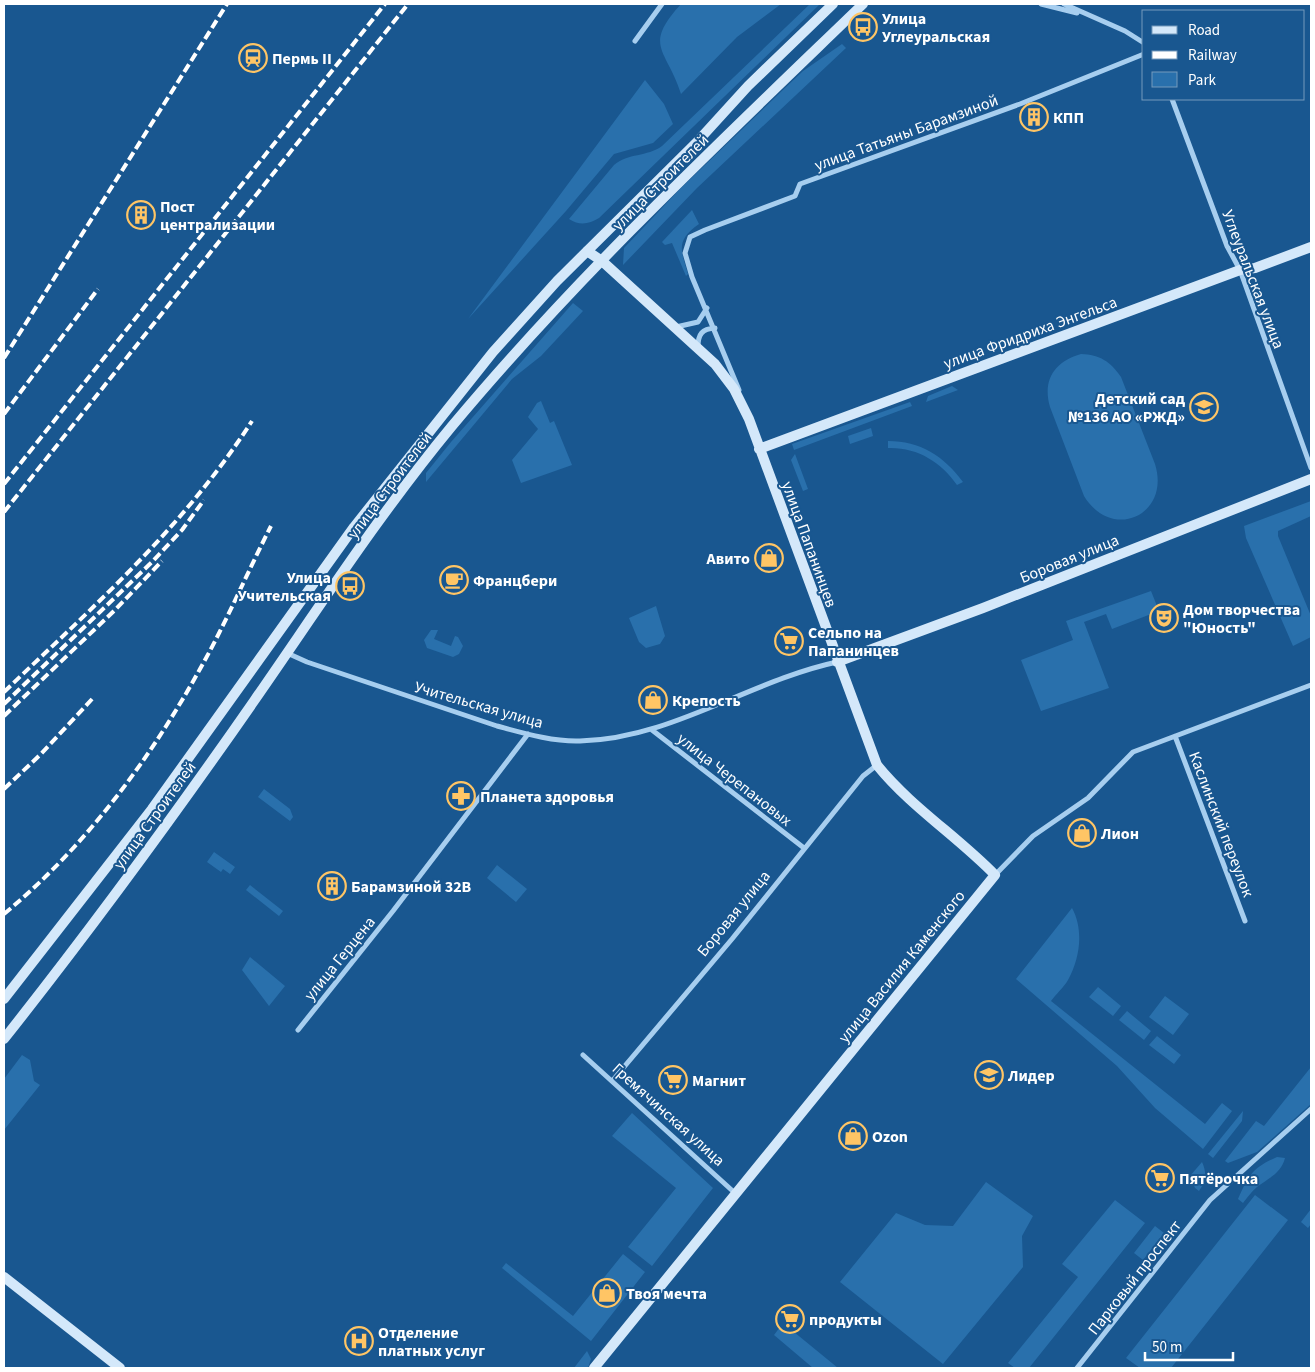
<svg xmlns="http://www.w3.org/2000/svg" width="1315" height="1372" font-family="'Source Sans 3',sans-serif">
<style>
.green{fill:#2970ac}
.lines{fill:none;stroke-linecap:round;stroke-linejoin:round}
.street{stroke:#a7ceef;stroke-width:5}
.secondary{stroke:#d4e8fa;stroke-width:10}
.rail{stroke:#fff;stroke-width:4;stroke-dasharray:9 4;stroke-linecap:butt}
.labels{text-anchor:middle;stroke-width:4;stroke-linejoin:round;paint-order:stroke}
.poi-label{font-size:16px;font-weight:bold;fill:#fff;stroke:#195790;text-anchor:start}
.street-label{font-size:16px;fill:#fff;stroke:#195790}
</style>
<rect width="100%" height="100%" fill="#195790"/>
<path class="green" d="M 681,4 L 781,4 L 737,37 L 681,94 C 667,49 642,47 681,4 Z
M 810,4 L 820,4 L 599,218 C 589,224 580,226 569,219 L 614,165 C 628,153 647,157 662,146 Z
M 842,44 L 846,48 L 697,188 L 623,265 L 624,248 L 680,189 L 786,87 L 803,71 Z
M 645,80 L 664,104 L 673,124 L 653,143 L 614,154 L 566,211 L 468,319 Z
M 692,210 L 699,224 C 675,241 681,250 688,274 L 686,276 L 672,243 L 665,245 L 662,242 Z
M 573,303 L 583,311 L 541,356 L 512,379 L 426,482 L 426,473 L 451,442 Z
M 1081,354 C 1100,355 1110,361 1121,377 L 1155,464 C 1171,515 1112,542 1084,496 L 1050,407 C 1042,380 1055,361 1081,354 Z
M 952,386 L 958,390 L 926,402 L 928,396 Z
M 541,401 L 550,423 L 554,421 L 572,465 L 521,483 L 512,460 L 538,429 L 528,417 L 537,403 Z
M 910,402 L 912,406 L 794,450 L 792,444 Z
M 871,428 L 873,436 L 850,444 L 848,436 Z
M 888,441 C 920,441 944,456 963,482 L 957,485 C 941,462 917,447 888,448 Z
M 795,454 L 808,489 L 803,491 L 791,460 Z
M 1311,501 L 1311,516 L 1278,531 L 1278,536 L 1311,616 L 1311,637 L 1293,646 L 1246,538 L 1244,526 Z
M 1151,591 L 1159,611 L 1112,629 L 1106,614 L 1084,622 L 1109,688 L 1041,711 L 1021,660 L 1073,640 L 1066,621 Z
M 656,606 L 665,636 L 660,644 L 646,648 L 639,642 L 629,618 Z
M 431,630 L 438,630 L 434,639 L 451,646 L 455,636 L 458,637 L 463,646 L 459,654 L 453,657 L 427,648 L 424,640 Z
M 264,789 L 290,809 L 293,817 L 290,821 L 258,797 Z
M 214,852 L 235,867 L 230,874 L 223,869 L 221,872 L 207,862 Z
M 497,865 L 527,889 L 516,902 L 487,878 Z
M 250,885 L 283,911 L 279,916 L 246,890 Z
M 1072,908 C 1084,930 1080,958 1068,980 C 1064,987 1056,994 1051,1001 L 1205,1124 L 1222,1103 L 1232,1111 L 1203,1149 L 1155,1108 L 1117,1066 L 1016,979 Z
M 250,957 L 285,986 L 269,1006 L 242,970 Z
M 1098,987 L 1121,1006 L 1113,1016 L 1089,997 Z
M 1165,996 L 1189,1014 L 1173,1035 L 1149,1017 Z
M 1127,1011 L 1151,1031 L 1144,1040 L 1119,1020 Z
M 1157,1036 L 1181,1055 L 1174,1064 L 1149,1045 Z
M 22,1055 L 30,1060 L 34,1081 L 40,1085 L 4,1130 L 4,1079 Z
M 1311,1067 L 1311,1104 L 1257,1152 L 1228,1163 L 1225,1161 L 1256,1121 L 1264,1126 Z
M 1243,1111 L 1242,1121 L 1213,1158 L 1208,1154 Z
M 632,1113 L 713,1188 L 652,1266 L 628,1247 L 676,1188 L 612,1136 Z
M 1277,1157 L 1285,1158 C 1281,1174 1268,1178 1257,1187 C 1252,1191 1247,1198 1243,1203 L 1238,1199 C 1249,1175 1252,1168 1277,1157 Z
M 1202,1162 C 1207,1173 1206,1181 1199,1191 L 1195,1188 L 1190,1176 Z
M 986,1182 L 1033,1216 L 1022,1236 L 1023,1267 L 943,1364 L 840,1282 L 896,1213 L 925,1225 L 953,1226 Z
M 1255,1195 L 1288,1220 L 1171,1368 L 1140,1368 L 1126,1358 Z
M 1115,1200 L 1145,1223 L 1029,1368 L 1015,1368 L 1008,1363 L 1078,1277 L 1062,1264 Z
M 1311,1209 L 1311,1224 L 1308,1228 L 1301,1222 Z
M 1155,1226 L 1164,1233 L 1143,1260 L 1134,1253 Z
M 623,1254 L 645,1272 L 591,1341 L 502,1268 L 506,1263 L 573,1316 Z
M 783,1323 L 838,1368 L 813,1368 L 774,1335 Z
M 587,1351 L 591,1359 L 588,1368 L 574,1368 Z"/>
<g class="lines">
<path class="street" d="M 1041,4 L 1077,13
M 1064,4 L 1125,31 L 1144,43
M 635,41 L 662,4
M 1172,99 L 1227,246 L 1240,270 L 1311,468
M 676,327 L 698,322 L 707,308
M 698,347 C 698,334 702,329 715,328
M 739,390 L 692,277 L 685,253 L 690,237 L 705,230 L 795,196 L 800,184 L 1020,104 L 1144,54
M 287,653 L 307,662 L 497,726 C 523,733 553,742 580,741 C 671,739 749,681 837,662
M 652,730 L 804,848
M 1175,736 L 1245,921
M 995,875 L 1033,836 L 1088,798 L 1133,752 L 1311,685
M 298,1030 L 393,911 L 528,734
M 583,1055 L 736,1194
M 613,1080 L 732,939 L 863,776 L 877,765
M 1077,1368 L 1210,1200 L 1311,1109"/>
<path class="secondary" d="M 587,251 L 602,261 L 715,364 L 734,389 L 749,419 L 877,765 C 911,807 957,836 995,875 L 594,1368
M 759,449 L 1240,270 L 1255,268 L 1311,247
M 837,662 L 983,608 L 1311,479
M 4,999 L 152,809 L 354,527 L 493,352 L 557,281 L 697,142 L 748,86 L 833,4
M 4,1039 C 91,929 174,816 254,701 C 318,609 380,513 452,426 C 578,275 722,140 863,4
M 4,1277 L 120,1368"/>
<path class="rail" d="M 4,358 L 227,4
M 4,414 L 98,289
M 4,484 L 385,4
M 4,512 L 408,4
M 4,692 C 95,605 183,528 252,421
M 4,704 L 152,562 L 182,530 L 204,500
M 4,716 L 116,609 L 162,561
M 4,789 L 41,754 L 93,698
M 4,914 C 85,847 149,761 200,669 C 226,623 247,573 271,526"/>
</g>
<defs>
<symbol id="bus-ring" viewBox="-11 -11 22 22"><circle r="9.5" fill="#195790" stroke="#ffc565" stroke-width="1.5"/><path d="M-5-6H5V4H4V6H2V4H-2V6H-4V4H-5ZM-3.5-4V0h7V-4ZM-3.5 1.2v1.5H-2V1.2ZM2 1.2v1.5H3.5V1.2Z" fill="#ffc565"/></symbol>
<symbol id="station-ring" viewBox="-11 -11 22 22"><circle r="9.5" fill="#195790" stroke="#ffc565" stroke-width="1.5"/><path d="M-3-6H3Q5-6 5-4V2Q5 4 3 4L4.5 6H3L1.5 4h-3L-3 6H-4.5L-3 4Q-5 4-5 2V-4Q-5-6-3-6ZM-3.5-4v3h7v-3ZM-3.5 1v1.5H-2V1ZM2 1v1.5H3.5V1Z" fill="#ffc565"/></symbol>
<symbol id="building-ring" viewBox="-11 -11 22 22"><circle r="9.5" fill="#195790" stroke="#ffc565" stroke-width="1.5"/><path d="M-4-6H4V6H1V3H-1V6H-4ZM-2.5-4.3h1.7v1.8h-1.7ZM.8-4.3h1.7v1.8H.8ZM-2.5-1h1.7V.8h-1.7ZM.8-1h1.7V.8H.8Z" fill="#ffc565"/></symbol>
<symbol id="school-ring" viewBox="-11 -11 22 22"><circle r="9.5" fill="#195790" stroke="#ffc565" stroke-width="1.5"/><path d="M0-5L7-2L0 1L-7-2ZM-4 1L0 2.5L4 1V4Q0 6-4 4Z" fill="#ffc565"/></symbol>
<symbol id="shop-ring" viewBox="-11 -11 22 22"><circle r="9.5" fill="#195790" stroke="#ffc565" stroke-width="1.5"/><path d="M-5-2.5h2.3a2.7 3.5 0 0 1 5.4 0H5L5.5 6h-11ZM-1.5-2.5h3a1.5 2.3 0 0 0-3 0Z" fill="#ffc565"/></symbol>
<symbol id="cafe-ring" viewBox="-11 -11 22 22"><circle r="9.5" fill="#195790" stroke="#ffc565" stroke-width="1.5"/><path d="M-5.5-4.5H6V0H3Q3 3.5 0 3.5H-2.5Q-5.5 3.5-5.5 0ZM3-3.2v2h1.7v-2ZM-6 4.5H4V6H-6Z" fill="#ffc565"/></symbol>
<symbol id="theatre-ring" viewBox="-11 -11 22 22"><circle r="9.5" fill="#195790" stroke="#ffc565" stroke-width="1.5"/><path d="M-5-5.5Q0-4 5-5.5V0Q5 5 0 6Q-5 5-5 0ZM-3.3-2.5H-1v1.5H-3.3ZM1-2.5H3.3v1.5H1ZM-2.8 1Q0 5.5 2.8 1Z" fill="#ffc565"/></symbol>
<symbol id="supermarket-ring" viewBox="-11 -11 22 22"><circle r="9.5" fill="#195790" stroke="#ffc565" stroke-width="1.5"/><path d="M-6-5.5h2.5l.6 2H6L4.5 2H-2.5L-4.4-4H-6ZM-1.5 3.2a1.3 1.3 0 1 0 .1 0ZM3 3.2a1.3 1.3 0 1 0 .1 0Z" fill="#ffc565"/></symbol>
<symbol id="pharmacy-ring" viewBox="-11 -11 22 22"><circle r="9.5" fill="#195790" stroke="#ffc565" stroke-width="1.5"/><path d="M-2-6h4v4h4v4h-4v4h-4v-4h-4v-4h4Z" fill="#ffc565"/></symbol>
<symbol id="hospital-ring" viewBox="-11 -11 22 22"><circle r="9.5" fill="#195790" stroke="#ffc565" stroke-width="1.5"/><path d="M-5-5h3v3.5h4V-5h3V5h-3V1.5h-4V5h-3Z" fill="#ffc565"/></symbol>
</defs>
<g fill-rule="evenodd">
<use href="#bus-ring" x="847" y="11" width="32" height="32"/>
<use href="#station-ring" x="237" y="42" width="32" height="32"/>
<use href="#building-ring" x="1018" y="101" width="32" height="32"/>
<use href="#building-ring" x="125" y="199" width="32" height="32"/>
<use href="#school-ring" x="1188" y="391" width="32" height="32"/>
<use href="#shop-ring" x="753" y="542" width="32" height="32"/>
<use href="#cafe-ring" x="438" y="564" width="32" height="32"/>
<use href="#bus-ring" x="334" y="570" width="32" height="32"/>
<use href="#theatre-ring" x="1148" y="602" width="32" height="32"/>
<use href="#supermarket-ring" x="773" y="625" width="32" height="32"/>
<use href="#shop-ring" x="637" y="684" width="32" height="32"/>
<use href="#pharmacy-ring" x="445" y="780" width="32" height="32"/>
<use href="#shop-ring" x="1066" y="817" width="32" height="32"/>
<use href="#building-ring" x="316" y="870" width="32" height="32"/>
<use href="#school-ring" x="973" y="1059" width="32" height="32"/>
<use href="#supermarket-ring" x="657" y="1064" width="32" height="32"/>
<use href="#shop-ring" x="837" y="1120" width="32" height="32"/>
<use href="#supermarket-ring" x="1144" y="1162" width="32" height="32"/>
<use href="#shop-ring" x="591" y="1277" width="32" height="32"/>
<use href="#supermarket-ring" x="774" y="1303" width="32" height="32"/>
<use href="#hospital-ring" x="343" y="1325" width="32" height="32"/>
</g>
<g class="labels">
<g class="poi-label">
<text x="882" y="24">Улица<tspan x="882" dy="18">Углеуральская</tspan></text>
<text x="272" y="64">Пермь II</text>
<text x="1053" y="123">КПП</text>
<text x="160" y="212">Пост<tspan x="160" dy="18">централизации</tspan></text>
<text x="1185" y="404" text-anchor="end">Детский сад<tspan x="1185" dy="18">№136 АО «РЖД»</tspan></text>
<text x="750" y="564" text-anchor="end">Авито</text>
<text x="331" y="583" text-anchor="end">Улица<tspan x="331" dy="18">Учительская</tspan></text>
<text x="473" y="586">Францбери</text>
<text x="1183" y="615">Дом творчества<tspan x="1183" dy="18">"Юность"</tspan></text>
<text x="808" y="638">Сельпо на<tspan x="808" dy="18">Папанинцев</tspan></text>
<text x="672" y="706">Крепость</text>
<text x="480" y="802">Планета здоровья</text>
<text x="1101" y="839">Лион</text>
<text x="351" y="892">Барамзиной 32В</text>
<text x="1008" y="1081">Лидер</text>
<text x="692" y="1086">Магнит</text>
<text x="872" y="1142">Ozon</text>
<text x="1179" y="1184">Пятёрочка</text>
<text x="626" y="1299">Твоя мечта</text>
<text x="809" y="1325">продукты</text>
<text x="378" y="1338">Отделение<tspan x="378" dy="18">платных услуг</tspan></text>
</g>
<g class="street-label">
<text transform="translate(906 132) rotate(-20)" y="6">улица Татьяны Барамзиной</text>
<text transform="translate(660 182) rotate(-45)" y="6">улица Строителей</text>
<text transform="translate(1254 279) rotate(69)" y="6">Углеуральская улица</text>
<text transform="translate(1030 332) rotate(-20)" y="6">улица Фридриха Энгельса</text>
<text transform="translate(389 485) rotate(-53)" y="6">улица Строителей</text>
<text transform="translate(810 544) rotate(70)" y="6">улица Папанинцев</text>
<text transform="translate(1069 558) rotate(-22)" y="6">Боровая улица</text>
<text transform="translate(479 704) rotate(16)" y="6">Учительская улица</text>
<text transform="translate(735 779) rotate(38)" y="6">улица Черепановых</text>
<text transform="translate(154 815) rotate(-54)" y="6">улица Строителей</text>
<text transform="translate(1222 824) rotate(69)" y="6">Каслинский переулок</text>
<text transform="translate(733 913) rotate(-51)" y="6">Боровая улица</text>
<text transform="translate(339 958) rotate(-51)" y="6">улица Герцена</text>
<text transform="translate(901 966) rotate(-51)" y="6">улица Василия Каменского</text>
<text transform="translate(669 1114) rotate(42)" y="6">Гремячинская улица</text>
<text transform="translate(1134 1277) rotate(-52)" y="6">Парковый проспект</text>
</g>
</g>
<rect width="1315" height="1372" fill="none" stroke="#ffffff" stroke-width="10"/>
<rect x="1142" y="10" width="162" height="90" fill="#195790" stroke="#759abc"/>
<rect x="1152" y="26" width="25" height="8" fill="#d4e8fa" stroke="#759abc"/>
<text x="1188" y="35" font-size="15" fill="#ffffff">Road</text>
<rect x="1152" y="51" width="25" height="8" fill="#ffffff" stroke="#759abc"/>
<text x="1188" y="60" font-size="15" fill="#ffffff">Railway</text>
<rect x="1152" y="72" width="25" height="15" fill="#2970ac" stroke="#759abc"/>
<text x="1188" y="85" font-size="15" fill="#ffffff">Park</text>
<path d="M1145 1352v8h88v-8" fill="none" stroke="#ffffff" stroke-width="2.5"/>
<text x="1152" y="1352" font-size="15" fill="#ffffff" stroke="#195790" stroke-width="4" paint-order="stroke">50 m</text>
</svg>
